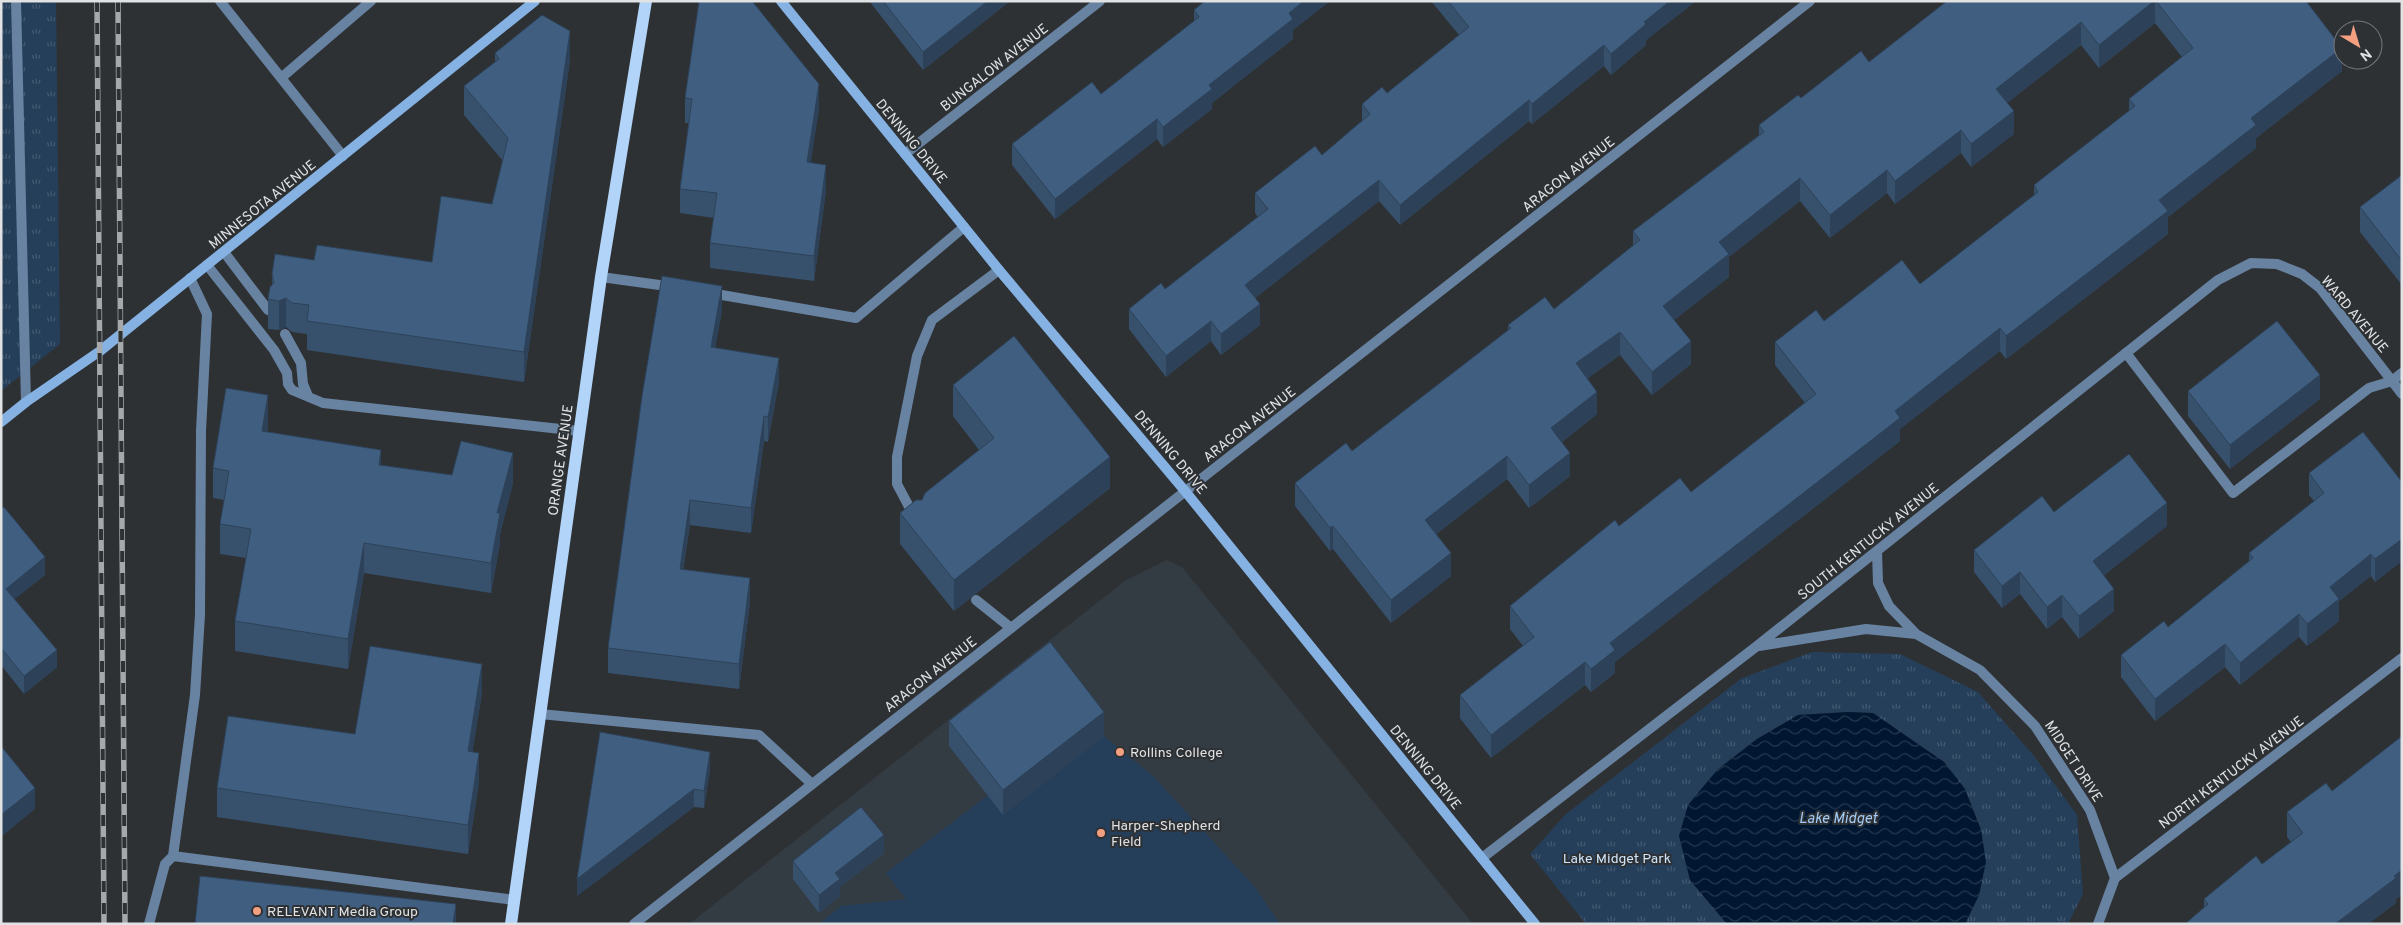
<svg xmlns="http://www.w3.org/2000/svg" width="2403" height="925" font-family="Overpass,sans-serif">
<style>
.built{fill:#333b43}
.grass{fill:url(#grass-tufts)}
.garden{fill:#253f5a}
.water{fill:url(#water-waves)}
.lines{fill:none;stroke-linecap:round;stroke-linejoin:round}
.lane{stroke:#6883a1;stroke-width:10}
.street{stroke:#6883a1;stroke-width:10}
.secondary{stroke:#85b2e2;stroke-width:10}
.primary{stroke:#b2d4f9;stroke-width:12}
.rail-casing{stroke:#a6a9ab;stroke-width:5.5}
.rail{stroke:#2e3134;stroke-width:4;stroke-dasharray:11;stroke-linecap:butt}
.wall{fill:#37516d}
.shaded-wall{fill:#2d4259}
.building{fill:#405e7f;stroke:#2d4259}
.poi-dot{fill:#f3a081;stroke:#2e3134;stroke-width:2}
.labels{text-anchor:middle;stroke-width:4;stroke-linejoin:round;paint-order:stroke}
.street-label{font-size:14px;fill:#e0e2e4;stroke:#2e3134}
.poi-label{font-size:14px;fill:#e0e2e4;stroke:#2e3134;text-anchor:start}
.park-label{font-size:14px;fill:#d0e5fb;stroke:#2e3134}
.water-label{font-size:15px;font-style:italic;fill:#a3cbf7;stroke:#2e3134}
</style>
<defs>
<pattern id="grass-tufts" width="24" height="20" patternUnits="userSpaceOnUse" patternTransform="scale(1.25)"><rect width="24" height="20" fill="#253f5a"/><path d="M3 7l-1-3M5 7V3M7 7l1-3M15 17l-1-3M17 17v-4M19 17l1-3" fill="none" stroke="#445a72"/></pattern>
<pattern id="water-waves" width="16" height="10" patternUnits="userSpaceOnUse" patternTransform="scale(1.25)"><rect width="16" height="10" fill="#001631"/><path d="M0 5q4-4 8 0t8 0" fill="none" stroke="#25384f"/></pattern>
</defs>
<rect width="100%" height="100%" fill="#2e3134"/>
<path class="built" d="M 1167,560 L 1182,567 L 1473,924 L 689,924 L 1126,580 Z"/>
<path class="grass" d="M 1,1 L 56,1 L 60,344 L 1,391 Z
M 1812,652 L 1900,654 L 1978,692 L 2034,756 L 2077,815 L 2083,894 L 2068,924 L 1965,924 L 1979,895 L 1981,830 L 1965,789 L 1944,762 L 1873,713 L 1848,712 L 1798,715 L 1757,739 L 1717,770 L 1690,880 L 1727,924 L 1586,924 L 1530,854 L 1566,814 L 1742,678 Z"/>
<path class="garden" d="M 1104,736 L 1153,776 L 1255,887 L 1280,924 L 819,924 L 841,906 L 906,899 L 886,873 L 988,795 L 1003,815 Z"/>
<path class="water" d="M 1848,712 L 1873,713 L 1944,762 L 1965,789 L 1981,830 L 1986,862 L 1979,895 L 1965,924 L 1727,924 L 1690,880 L 1679,836 L 1688,805 L 1717,770 L 1757,739 L 1798,715 Z"/>
<g class="lines">
<path class="lane" d="M 220,1 L 343,156
M 281,78 L 371,1
M 224,252 L 268,310
M 207,265 L 274,350 L 287,373 L 288,384 L 292,390 L 323,403 L 579,431
M 601,277 L 674,287
M 710,293 L 856,318 L 964,227
M 285,334 L 301,363 L 303,384 L 308,396
M 2126,353 L 2233,493 L 2369,388 L 2392,381
M 914,516 L 897,484 L 897,457 L 917,356 L 932,320 L 999,270
M 976,600 L 1011,628
M 540,714 L 759,735 L 812,784
M 173,856 L 195,695 L 200,615 L 201,431 L 207,314 L 190,278
M 149,924 L 165,864 L 173,856 L 515,900"/>
<path class="street" d="M 16,1 L 26,402
M 905,154 L 1100,1
M 2392,381 L 2402,373
M 1877,551 L 1878,583 L 1889,606 L 1916,634
M 1759,646 L 1866,629 L 1916,634 L 1980,670 L 2035,726 L 2090,810 L 2115,878
M 1482,858 L 1757,646 L 2218,280 L 2251,263 L 2277,264 L 2302,274 L 2320,288 L 2402,394
M 634,924 L 1810,1
M 2098,924 L 2115,878 L 2402,658"/>
<path class="secondary" d="M 781,1 L 999,270 L 1185,491 L 1535,924
M 1,422 L 26,402 L 100,351 L 535,1"/>
<path class="primary" d="M 511,924 L 601,277 L 646,1"/>
<defs>
<path id="rail" d="M 97,1 L 104,924
M 118,1 L 125,924"/>
</defs>
<use href="#rail" class="rail-casing"/>
<use href="#rail" class="rail"/>
</g>
<path class="wall" d="M 870,1 L 1010,1 L 923,70 L 870,2 Z
M 1205,1 L 1330,1 L 1293,30 L 1293,39 L 1212,103 L 1212,109 L 1163,147 L 1157,139 L 1055,219 L 1012,165 L 1012,144 L 1101,94 L 1194,22 L 1194,10 Z
M 1431,1 L 1696,1 L 1646,40 L 1646,45 L 1611,75 L 1604,66 L 1532,124 L 1529,121 L 1400,225 L 1379,201 L 1255,298 L 1260,325 L 1221,355 L 1211,341 L 1166,377 L 1129,329 L 1129,309 L 1165,289 L 1258,217 L 1255,213 L 1255,193 L 1322,155 L 1362,121 L 1362,104 L 1387,93 L 1459,35 Z
M 1946,1 L 2306,1 L 2342,71 L 2256,138 L 2256,148 L 2168,217 L 2168,234 L 2006,359 L 2000,351 L 1900,429 L 1900,441 L 1615,662 L 1615,673 L 1591,692 L 1585,685 L 1491,758 L 1460,718 L 1460,695 L 1523,646 L 1510,629 L 1510,606 L 1619,526 L 1691,492 L 1805,403 L 1775,365 L 1775,342 L 1824,321 L 1920,284 L 2034,196 L 2034,185 L 2129,111 L 2129,99 L 2182,57 L 2155,23 L 2099,68 L 2081,45 L 2007,103 L 2014,134 L 1971,167 L 1961,153 L 1895,204 L 1887,193 L 1830,238 L 1800,201 L 1729,257 L 1729,277 L 1674,320 L 1691,364 L 1652,395 L 1620,355 L 1588,378 L 1597,414 L 1562,442 L 1570,476 L 1529,508 L 1507,479 L 1436,534 L 1451,576 L 1391,623 L 1333,549 L 1330,551 L 1295,506 L 1295,483 L 1352,451 L 1508,330 L 1508,325 L 1554,309 L 1633,246 L 1633,231 L 1759,135 L 1759,125 L 1801,98 L 1869,62 L 1946,2 Z
M 495,53 L 570,60 L 524,382 L 307,350 L 307,334 L 292,332 L 286,327 L 279,330 L 268,329 L 268,299 L 272,285 L 272,274 L 314,260 L 432,262 L 492,204 L 503,161 L 464,115 L 464,86 L 495,62 Z
M 685,98 L 819,109 L 810,163 L 826,190 L 814,281 L 710,268 L 710,243 L 714,218 L 680,213 L 680,189 L 689,123 L 685,123 Z
M 2402,175 L 2402,285 L 2360,232 L 2360,207 Z
M 722,311 L 715,347 L 779,382 L 768,442 L 764,441 L 751,533 L 690,525 L 683,570 L 750,602 L 739,689 L 608,673 L 608,648 Z
M 953,385 L 1110,488 L 954,611 L 900,544 L 900,513 L 922,500 L 979,450 L 953,416 Z
M 2188,391 L 2320,399 L 2230,469 L 2188,416 Z
M 268,425 L 267,432 L 381,465 L 452,475 L 513,483 L 500,534 L 500,543 L 491,593 L 364,573 L 348,669 L 235,651 L 235,621 L 246,558 L 220,554 L 220,524 L 224,500 L 213,498 L 213,468 Z
M 2309,473 L 2402,482 L 2402,561 L 2375,582 L 2371,576 L 2339,601 L 2339,621 L 2307,646 L 2299,637 L 2240,685 L 2225,667 L 2155,721 L 2121,677 L 2121,655 L 2168,627 L 2249,561 L 2249,553 L 2314,501 L 2309,495 Z
M 1,509 L 45,575 L 14,599 L 57,667 L 24,694 L 1,665 Z
M 2054,512 L 2167,526 L 2104,575 L 2114,611 L 2079,639 L 2062,617 L 2047,629 L 2020,594 L 2002,608 L 1974,572 L 1974,550 Z
M 482,693 L 472,752 L 479,782 L 468,854 L 217,817 L 217,788 L 355,734 Z
M 949,721 L 1104,736 L 1003,815 L 949,746 Z
M 2402,736 L 2402,895 L 2396,899 L 2396,903 L 2368,924 L 2185,924 L 2204,908 L 2204,899 L 2262,864 L 2291,842 L 2287,837 L 2287,812 L 2332,791 Z
M 710,770 L 704,808 L 694,807 L 577,896 Z
M 884,853 L 840,887 L 840,896 L 819,913 L 793,879 L 793,861 Z"/>
<path class="shaded-wall" d="M 988,1 L 1010,1 L 923,70 L 923,52 Z
M 1304,1 L 1330,1 L 1293,30 L 1293,39 L 1212,103 L 1212,109 L 1163,147 L 1163,127 L 1209,85 L 1289,13 Z
M 1670,1 L 1696,1 L 1646,40 L 1646,45 L 1611,75 L 1611,54 L 1644,22 Z
M 2154,1 L 2155,1 L 2155,23 L 2099,68 L 2099,45 Z
M 2081,22 L 2081,45 L 1996,112 L 1996,89 Z
M 570,31 L 570,60 L 524,382 L 524,352 Z
M 1604,45 L 1604,66 L 1532,124 L 1532,104 Z
M 2342,48 L 2342,71 L 2256,138 L 2256,148 L 2168,217 L 2168,234 L 2006,359 L 2006,336 L 2251,118 Z
M 819,84 L 819,109 L 807,187 L 807,162 Z
M 1529,100 L 1529,121 L 1400,225 L 1400,205 Z
M 2014,111 L 2014,134 L 1971,167 L 1971,144 Z
M 1157,119 L 1157,139 L 1055,219 L 1055,199 Z
M 1961,130 L 1961,153 L 1895,204 L 1895,181 Z
M 826,165 L 826,190 L 814,281 L 814,256 Z
M 1887,170 L 1887,193 L 1830,238 L 1830,215 Z
M 1800,178 L 1800,201 L 1729,257 L 1729,277 L 1663,329 L 1663,306 L 1719,242 Z
M 1379,180 L 1379,201 L 1245,306 L 1245,285 Z
M 722,286 L 722,311 L 711,371 L 711,347 Z
M 286,298 L 286,327 L 279,330 L 279,301 Z
M 1260,304 L 1260,325 L 1221,355 L 1221,334 Z
M 1211,321 L 1211,341 L 1166,377 L 1166,356 Z
M 2000,328 L 2000,351 L 1900,429 L 1900,441 L 1615,662 L 1615,673 L 1591,692 L 1591,669 L 1610,643 L 1895,411 Z
M 1620,332 L 1620,355 L 1576,386 L 1576,363 Z
M 1691,341 L 1691,364 L 1652,395 L 1652,372 Z
M 779,358 L 779,382 L 768,442 L 768,417 Z
M 2320,375 L 2320,399 L 2230,469 L 2230,445 Z
M 1597,392 L 1597,414 L 1551,451 L 1551,428 Z
M 268,395 L 268,425 L 262,461 L 262,431 Z
M 764,416 L 764,441 L 751,533 L 751,508 Z
M 381,450 L 381,480 L 379,465 Z
M 513,453 L 513,483 L 500,534 L 500,543 L 491,593 L 491,563 L 497,513 Z
M 1570,453 L 1570,476 L 1529,508 L 1529,485 Z
M 1507,456 L 1507,479 L 1425,543 L 1425,520 Z
M 1110,457 L 1110,488 L 954,611 L 954,580 Z
M 690,500 L 690,525 L 680,594 L 680,569 Z
M 2167,503 L 2167,526 L 2093,584 L 2093,561 Z
M 1333,526 L 1333,549 L 1330,551 L 1330,528 Z
M 2402,539 L 2402,561 L 2375,582 L 2375,559 Z
M 364,543 L 364,573 L 348,669 L 348,639 Z
M 1451,553 L 1451,576 L 1391,623 L 1391,600 Z
M 2371,554 L 2371,576 L 2339,601 L 2339,621 L 2307,646 L 2307,624 L 2330,587 Z
M 45,557 L 45,575 L 6,606 L 6,589 Z
M 2020,572 L 2020,594 L 2002,608 L 2002,586 Z
M 750,578 L 750,602 L 739,689 L 739,664 Z
M 2114,589 L 2114,611 L 2079,639 L 2079,616 Z
M 2062,595 L 2062,617 L 2047,629 L 2047,607 Z
M 2299,614 L 2299,637 L 2240,685 L 2240,663 Z
M 2225,644 L 2225,667 L 2155,721 L 2155,699 Z
M 57,650 L 57,667 L 24,694 L 24,676 Z
M 1585,662 L 1585,685 L 1491,758 L 1491,735 Z
M 482,664 L 482,693 L 468,780 L 468,751 Z
M 1104,712 L 1104,736 L 1003,815 L 1003,790 Z
M 710,752 L 710,770 L 704,808 L 704,791 Z
M 479,753 L 479,782 L 468,854 L 468,825 Z
M 35,788 L 35,809 L 1,837 L 1,815 Z
M 694,789 L 694,807 L 577,896 L 577,879 Z
M 884,835 L 884,853 L 840,887 L 840,896 L 819,913 L 819,895 L 835,873 Z
M 2402,870 L 2402,895 L 2396,899 L 2396,903 L 2368,924 L 2335,924 Z
M 456,904 L 456,924 L 453,924 Z"/>
<path class="building" d="M 699,1 L 752,1 L 819,84 L 807,162 L 826,165 L 814,256 L 710,243 L 717,193 L 680,189 L 692,99 L 685,98 Z
M 883,1 L 988,1 L 923,52 Z
M 1205,1 L 1304,1 L 1289,13 L 1293,19 L 1209,85 L 1212,89 L 1163,127 L 1157,119 L 1055,199 L 1012,144 L 1092,82 L 1101,94 L 1199,17 L 1194,10 Z
M 1448,1 L 1670,1 L 1644,22 L 1646,24 L 1611,54 L 1604,45 L 1532,104 L 1529,100 L 1400,205 L 1379,180 L 1245,285 L 1260,304 L 1221,334 L 1211,321 L 1166,356 L 1129,309 L 1161,283 L 1165,289 L 1268,209 L 1255,193 L 1315,146 L 1322,155 L 1370,114 L 1362,104 L 1382,87 L 1387,93 L 1469,27 Z
M 1947,1 L 2154,1 L 2099,45 L 2081,22 L 1996,89 L 2014,111 L 1971,144 L 1961,130 L 1895,181 L 1887,170 L 1830,215 L 1800,178 L 1719,242 L 1729,254 L 1663,306 L 1691,341 L 1652,372 L 1620,332 L 1576,363 L 1597,392 L 1551,428 L 1570,453 L 1529,485 L 1507,456 L 1425,520 L 1451,553 L 1391,600 L 1333,526 L 1330,528 L 1295,483 L 1346,443 L 1352,451 L 1511,328 L 1508,325 L 1545,297 L 1554,309 L 1640,240 L 1633,231 L 1764,132 L 1759,125 L 1798,95 L 1801,98 L 1861,51 L 1869,62 Z
M 2156,1 L 2306,1 L 2342,48 L 2251,118 L 2256,125 L 2159,200 L 2168,211 L 2006,336 L 2000,328 L 1895,411 L 1900,418 L 1610,643 L 1615,650 L 1591,669 L 1585,662 L 1491,735 L 1460,695 L 1534,637 L 1510,606 L 1615,520 L 1619,526 L 1680,478 L 1691,492 L 1816,394 L 1775,342 L 1816,310 L 1824,321 L 1902,260 L 1920,284 L 2038,192 L 2034,185 L 2135,106 L 2129,99 L 2193,48 Z
M 542,15 L 570,31 L 524,352 L 307,321 L 309,305 L 292,303 L 286,298 L 279,301 L 268,299 L 270,287 L 274,283 L 272,274 L 275,254 L 314,260 L 317,245 L 432,262 L 441,196 L 492,204 L 508,138 L 464,86 L 499,59 L 495,53 Z
M 2402,175 L 2402,261 L 2360,207 Z
M 662,276 L 722,286 L 711,347 L 779,358 L 768,417 L 764,416 L 751,508 L 690,500 L 680,569 L 750,578 L 739,664 L 608,648 L 642,396 Z
M 2277,321 L 2320,375 L 2230,445 L 2188,391 Z
M 1014,336 L 1110,457 L 954,580 L 900,513 L 916,500 L 922,500 L 925,493 L 994,438 L 953,385 Z
M 226,388 L 268,395 L 262,431 L 381,450 L 379,465 L 452,475 L 461,441 L 513,453 L 497,513 L 500,513 L 491,563 L 364,543 L 348,639 L 235,621 L 251,529 L 220,524 L 229,471 L 213,468 Z
M 2363,432 L 2402,482 L 2402,539 L 2375,559 L 2371,554 L 2330,587 L 2339,599 L 2307,624 L 2299,614 L 2240,663 L 2225,644 L 2155,699 L 2121,655 L 2164,621 L 2168,627 L 2253,558 L 2249,553 L 2324,493 L 2309,473 Z
M 2129,454 L 2167,503 L 2093,561 L 2114,589 L 2079,616 L 2062,595 L 2047,607 L 2020,572 L 2002,586 L 1974,550 L 2042,496 L 2054,512 Z
M 4,507 L 45,557 L 6,589 L 57,650 L 24,676 L 1,648 L 1,509 Z
M 1050,642 L 1104,712 L 1003,790 L 949,721 Z
M 370,646 L 482,664 L 468,751 L 479,753 L 468,825 L 217,788 L 228,716 L 355,734 Z
M 600,732 L 710,752 L 704,791 L 694,789 L 577,879 Z
M 2402,736 L 2402,870 L 2394,876 L 2396,878 L 2335,924 L 2185,924 L 2208,904 L 2204,899 L 2256,856 L 2262,864 L 2303,833 L 2287,812 L 2326,783 L 2332,791 Z
M 1,746 L 35,788 L 1,815 Z
M 861,807 L 884,835 L 835,873 L 840,879 L 819,895 L 793,861 Z
M 200,876 L 456,904 L 453,924 L 195,924 Z"/>
<g class="poi-dot">
<circle cx="1120" cy="752" r="5"/>
<circle cx="1101" cy="833" r="5"/>
<circle cx="257" cy="911" r="5"/>
</g>
<g class="labels">
<g class="street-label">
<text transform="translate(994 67) rotate(-38)" y="5">BUNGALOW AVENUE</text>
<text transform="translate(912 141) rotate(51)" y="5">DENNING DRIVE</text>
<text transform="translate(1568 174) rotate(-38)" y="5">ARAGON AVENUE</text>
<text transform="translate(262 204) rotate(-39)" y="5">MINNESOTA AVENUE</text>
<text transform="translate(2355 314) rotate(50)" y="5">WARD AVENUE</text>
<text transform="translate(1249 424) rotate(-38)" y="5">ARAGON AVENUE</text>
<text transform="translate(1171 452) rotate(50)" y="5">DENNING DRIVE</text>
<text transform="translate(560 460) rotate(-82)" y="5">ORANGE AVENUE</text>
<text transform="translate(1868 541) rotate(-39)" y="5">SOUTH KENTUCKY AVENUE</text>
<text transform="translate(930 674) rotate(-38)" y="5">ARAGON AVENUE</text>
<text transform="translate(2074 761) rotate(57)" y="5">MIDGET DRIVE</text>
<text transform="translate(1426 767) rotate(51)" y="5">DENNING DRIVE</text>
<text transform="translate(2231 772) rotate(-37)" y="5">NORTH KENTUCKY AVENUE</text>
</g>
<g class="poi-label">
<text x="1130" y="757">Rollins College</text>
<text x="1111" y="830">Harper-Shepherd<tspan x="1111" dy="16">Field</tspan></text>
<text x="267" y="916">RELEVANT Media Group</text>
</g>
<g class="park-label">
<text x="1617" y="863">Lake Midget Park</text>
</g>
<g class="water-label">
<text x="1838" y="823">Lake Midget</text>
</g>
</g>
<rect width="2403" height="925" fill="none" stroke="#e0e2e4" stroke-width="5"/>
<g transform="translate(2358 45) rotate(142)"><circle r="24" fill="#2e3134" stroke="#75787a"/>
<path d="M0-4L9 19L0 12L-9 19Z" fill="#f3a081"/>
<text y="-8" font-size="14" font-weight="bold" text-anchor="middle" fill="#e0e2e4">N</text>
</g>
</svg>
